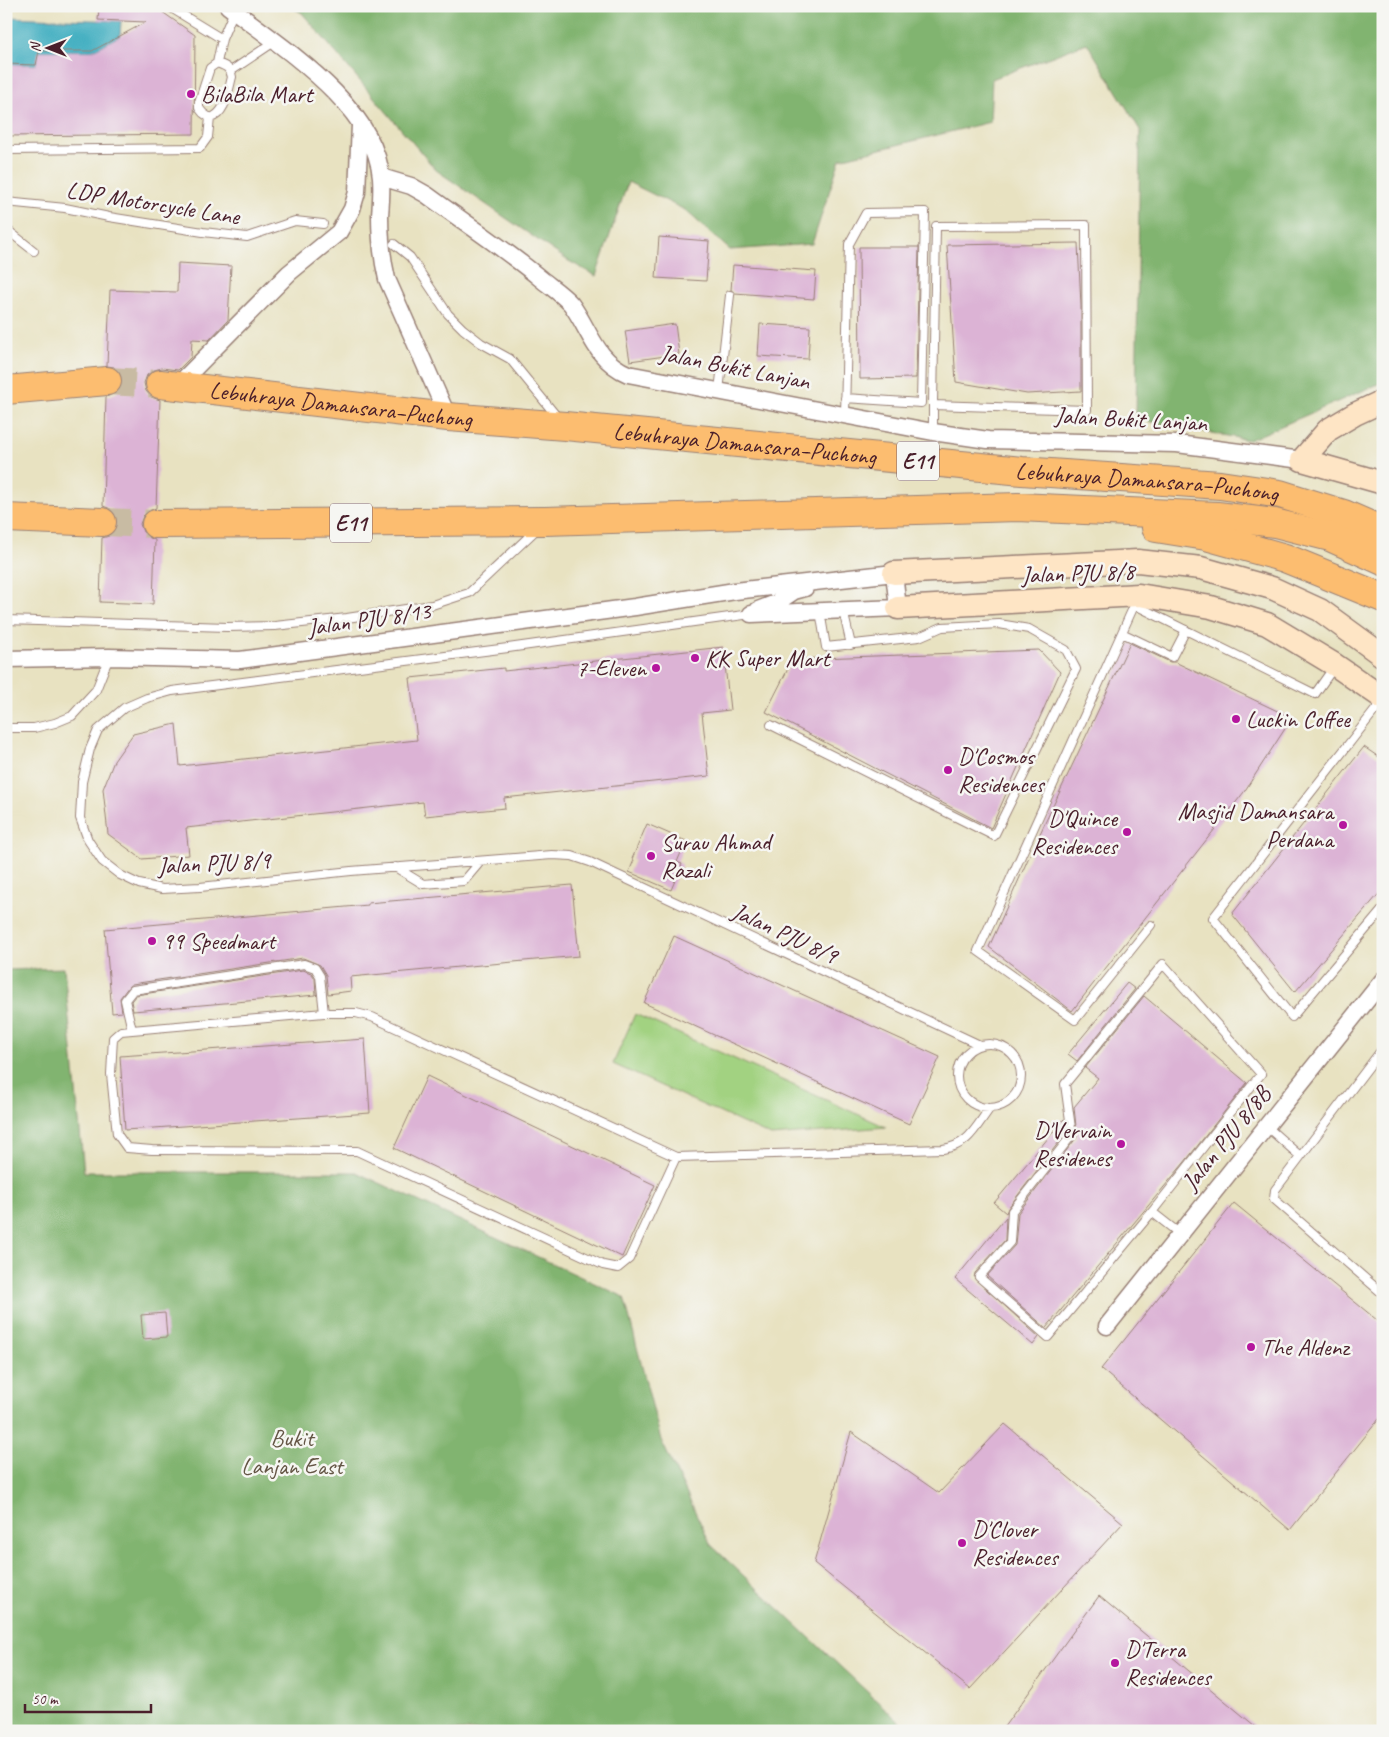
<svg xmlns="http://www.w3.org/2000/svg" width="1389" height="1737" font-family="Caveat,sans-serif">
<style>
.green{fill:#a2d281;stroke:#767856}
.forest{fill:#81b46f;stroke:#666a4d}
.water{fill:#43afc1;stroke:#466776}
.building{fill:#dcb3d5}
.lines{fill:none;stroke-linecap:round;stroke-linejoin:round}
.highway-tunnel{stroke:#c8bba3;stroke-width:28;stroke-dasharray:28 14;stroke-linecap:butt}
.lane-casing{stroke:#998076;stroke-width:10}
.street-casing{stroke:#998076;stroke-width:19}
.secondary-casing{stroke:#998076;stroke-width:25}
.highway-casing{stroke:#998076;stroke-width:30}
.lane{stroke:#fff;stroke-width:8}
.street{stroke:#fff;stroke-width:16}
.secondary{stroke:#fee5c5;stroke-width:22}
.highway{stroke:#fcbd6f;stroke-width:28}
.poi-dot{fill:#b5179e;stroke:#f6f6f2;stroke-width:2}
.labels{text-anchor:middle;stroke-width:5;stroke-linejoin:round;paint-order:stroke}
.shield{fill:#f6f6f2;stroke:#7e6067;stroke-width:1}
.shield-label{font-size:22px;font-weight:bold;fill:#4a1f2b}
.poi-label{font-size:24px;fill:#4a1f2b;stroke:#f6f6f2;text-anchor:start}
.street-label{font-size:24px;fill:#4a1f2b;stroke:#f6f6f2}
.park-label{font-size:24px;fill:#645545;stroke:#f6f6f2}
</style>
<rect width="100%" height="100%" fill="#f6f6f2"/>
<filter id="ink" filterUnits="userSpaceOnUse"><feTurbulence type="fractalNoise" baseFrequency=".02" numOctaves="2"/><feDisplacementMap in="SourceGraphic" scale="10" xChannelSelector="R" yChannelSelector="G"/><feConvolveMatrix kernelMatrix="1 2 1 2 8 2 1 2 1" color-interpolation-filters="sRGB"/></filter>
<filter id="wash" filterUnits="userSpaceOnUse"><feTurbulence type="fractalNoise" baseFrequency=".0096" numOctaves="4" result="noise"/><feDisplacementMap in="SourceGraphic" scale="20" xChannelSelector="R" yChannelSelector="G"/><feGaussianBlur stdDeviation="1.12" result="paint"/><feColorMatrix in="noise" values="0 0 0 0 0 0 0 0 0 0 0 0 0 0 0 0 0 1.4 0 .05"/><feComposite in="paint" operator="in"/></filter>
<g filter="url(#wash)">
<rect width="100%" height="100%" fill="#e8e2c1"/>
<path class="green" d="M 635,1014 L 886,1127 L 771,1136 L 613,1064 Z"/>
<path class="forest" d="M 290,6 L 1383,6 L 1383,382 L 1249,440 L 1136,419 L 1140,130 L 1087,43 L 992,79 L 990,122 L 840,159 L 812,244 L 730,250 L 685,210 L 628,182 L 596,276 L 567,260 L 436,170 L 302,13 Z
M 64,968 L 84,1172 L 356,1172 L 624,1297 L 661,1440 L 711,1545 L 909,1731 L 6,1731 L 6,970 Z"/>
<path class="water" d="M 6,17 L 121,21 L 120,36 L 92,51 L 40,51 L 36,65 L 6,64 Z"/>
<g id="blocks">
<path class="building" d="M 99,8 L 158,9 L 195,35 L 194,134 L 6,136 L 6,64 L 36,65 L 39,51 L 92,51 L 146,22 L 98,20 Z
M 659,237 L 709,241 L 706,281 L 656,278 Z
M 1078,243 L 1081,306 L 1081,391 L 1027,394 L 956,382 L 947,245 Z
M 859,247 L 919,247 L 916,378 L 860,379 Z
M 178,263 L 231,266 L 228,320 L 209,340 L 192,339 L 191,357 L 178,370 L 162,368 L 154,370 L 147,375 L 144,383 L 146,391 L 151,397 L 160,400 L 156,508 L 148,511 L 143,516 L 140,524 L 143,532 L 148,537 L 155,540 L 153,604 L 100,602 L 102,538 L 109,536 L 115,531 L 118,522 L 116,515 L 111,509 L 103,506 L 106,397 L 116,393 L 121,388 L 123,380 L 119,372 L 114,367 L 107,366 L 110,290 L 177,292 Z
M 733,265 L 816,271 L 814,299 L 735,293 L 731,290 Z
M 675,324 L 679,354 L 630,361 L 625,331 Z
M 760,324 L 810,327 L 808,359 L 758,356 Z
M 1130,643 L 1170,662 L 1175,662 L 1292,718 L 1244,792 L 1072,1011 L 989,947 L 1028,859 Z
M 723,647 L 730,710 L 702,713 L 709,776 L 504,798 L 505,808 L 425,816 L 423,802 L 186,828 L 189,855 L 142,859 L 108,834 L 103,789 L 114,761 L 133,734 L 176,724 L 180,766 L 417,740 L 410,678 L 504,668 L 504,671 Z
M 1039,650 L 1060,672 L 991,828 L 766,712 L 793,659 Z
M 1364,747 L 1383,760 L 1383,889 L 1295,992 L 1232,914 Z
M 647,824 L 686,841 L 677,862 L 682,864 L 671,890 L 629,872 L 634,860 L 632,859 Z
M 572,885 L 579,956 L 350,977 L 351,991 L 328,994 L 326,975 L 320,965 L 303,958 L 132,984 L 129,986 L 120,998 L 122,1012 L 112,1013 L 105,929 L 368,905 L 368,903 Z
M 674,936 L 940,1057 L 909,1124 L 644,1003 Z
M 303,970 L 311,973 L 315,978 L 316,995 L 133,1011 L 131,1001 L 136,995 Z
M 1127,983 L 1135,989 L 1077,1061 L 1068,1054 Z
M 1144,996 L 1247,1083 L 1184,1163 L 1046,1328 L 987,1276 L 1015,1245 L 1018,1213 L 1077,1137 L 1074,1107 L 1098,1078 L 1085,1068 Z
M 365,1039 L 370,1113 L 125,1130 L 120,1056 Z
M 427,1076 L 655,1185 L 622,1257 L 394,1148 Z
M 1064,1119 L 1066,1133 L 1008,1208 L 1006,1213 L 994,1203 Z
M 1234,1203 L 1383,1325 L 1383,1414 L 1290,1530 L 1101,1369 Z
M 1006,1217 L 1005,1240 L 975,1273 L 974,1278 L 1039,1337 L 1033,1345 L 955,1279 Z
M 165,1313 L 167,1337 L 143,1339 L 141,1315 Z
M 1005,1424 L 1123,1523 L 970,1689 L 814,1563 L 851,1432 L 939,1493 Z
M 1099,1596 L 1261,1731 L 1001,1731 Z"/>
</g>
</g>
<g filter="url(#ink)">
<use href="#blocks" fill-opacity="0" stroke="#998076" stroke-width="1"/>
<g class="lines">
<path class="highway-tunnel" d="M 107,381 L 160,384
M 102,522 L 156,524"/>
<defs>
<path id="lane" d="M 168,6 L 222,39
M 217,63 C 225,66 230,67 232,77 C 228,91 226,114 210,118 L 203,113 L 199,108 L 199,102 L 210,68 Z
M 217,63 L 222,39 L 234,11
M 231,71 L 274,42
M 6,150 L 200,148 L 208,137 L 210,118
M 6,202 L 65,208 L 109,217 L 203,232 L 247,237 L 295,221 L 323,224
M 6,229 L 34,251
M 394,244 L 410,257 L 448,314 L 463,329 L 481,343 L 510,359 L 558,418
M 719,391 L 730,295
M 845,415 L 849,244 L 866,213 L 925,212 L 921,403 L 845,398
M 933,432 L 933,405 L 936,226 L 1086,225 L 1087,410 L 933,405
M 1138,597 L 978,951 L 1075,1020 L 1151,925
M 1135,605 L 1315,694 L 1334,667
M 843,610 L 851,645
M 751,614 L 508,648 L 172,691 L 147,698 L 124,708 L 98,730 L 90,749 L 82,782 L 80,818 L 88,840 L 102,861 L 120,875 L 139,884 L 162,889 L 200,887 L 351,871 L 552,855 L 572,856 L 590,862 L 980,1045
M 6,620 L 227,627 L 275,626 L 347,618 L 432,605 L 469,593 L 538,528
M 1122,633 L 1172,657 L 1186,630
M 1383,700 L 1213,918 L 1292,1017 L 1383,909
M 771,725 L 994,836 L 1076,669 L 1066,650 L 1029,629 L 999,624 L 942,627 L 919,637 L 826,647 L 820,611
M 6,728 L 34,728 L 55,723 L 72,716 L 96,690 L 109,657
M 395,867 L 423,884 L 464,881 L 481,861
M 132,1030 L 125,1000 L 133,990 L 304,964 L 315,968 L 320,976 L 324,1013
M957 1076a32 32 0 1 1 64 0a32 32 0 1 1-64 0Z
M 1383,1048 L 1275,1190 L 1274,1199 L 1383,1294
M 1266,1126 L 1300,1156
M 676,1157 L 629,1259 L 618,1268 L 603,1265 L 357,1151 L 152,1150 L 127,1148 L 117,1134 L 111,1074 L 113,1038 L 121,1031 L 132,1030 L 324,1013 L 356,1013 L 372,1017 L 676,1157 L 943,1149 C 969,1145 975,1128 990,1108
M 1152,1212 L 1261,1074 L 1163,964 L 1065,1084 L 1072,1135 L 1012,1211 L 1010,1242 L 979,1277 L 1048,1337 L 1152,1212 L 1180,1234"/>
<path id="street" d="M 228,6 C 281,47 375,105 381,177 C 382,190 381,203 380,215 C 380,237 382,258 387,279 L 448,417
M 381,177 L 411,186 L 427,195 C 465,223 505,249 541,279 C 551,287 563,295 571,304 C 590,330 595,360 628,374 L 933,432 L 988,440 L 1177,444 L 1302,460
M 177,386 L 289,273 L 339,232 L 352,209 L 357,192 L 360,125
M 758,610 L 776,603 L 794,591 L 805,588
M 6,659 L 109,657 L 240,660 L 635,607 L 735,591 L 894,573 L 898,608 L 751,614
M 1107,1326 L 1383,980"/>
<path id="secondary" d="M 1383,401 L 1355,414 L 1328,430 L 1302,460 L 1383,483
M 894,573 L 1138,561 L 1201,568 L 1272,588 L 1320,610 L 1383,656
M 898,608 L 1139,595 L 1211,607 L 1267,624 L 1335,665 L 1383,698"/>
<g id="highway">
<path id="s1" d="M 160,384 L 448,417 L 565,426 L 1022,471 L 1220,485 L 1280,494 L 1344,514 L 1383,531"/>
<path d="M 6,390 L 107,381"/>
<path d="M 6,518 L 102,522"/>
<path d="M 156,524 L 545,521 L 1018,507 L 1217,516 L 1275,523 L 1330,537 L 1383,561"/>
<path d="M 1156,528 L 1206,536 L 1285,558 L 1383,598"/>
</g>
</defs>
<use href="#lane" class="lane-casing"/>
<use href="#street" class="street-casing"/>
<use href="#secondary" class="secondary-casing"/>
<use href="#highway" class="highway-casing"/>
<use href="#lane" class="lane"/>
<use href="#street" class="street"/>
<use href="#secondary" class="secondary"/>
<use href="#highway" class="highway"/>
</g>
</g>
<g class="poi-dot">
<circle cx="191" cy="94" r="5"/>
<circle cx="695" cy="658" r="5"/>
<circle cx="656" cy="668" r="5"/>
<circle cx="1236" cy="719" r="5"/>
<circle cx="948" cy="770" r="5"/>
<circle cx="1343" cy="825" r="5"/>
<circle cx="1127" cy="832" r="5"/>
<circle cx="651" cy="856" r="5"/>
<circle cx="152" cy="941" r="5"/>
<circle cx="1121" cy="1144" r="5"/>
<circle cx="1251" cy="1347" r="5"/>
<circle cx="962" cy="1543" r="5"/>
<circle cx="1115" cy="1663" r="5"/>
</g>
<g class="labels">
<g class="shield">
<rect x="897" y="441.5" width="42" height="39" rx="4"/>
<rect x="330" y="503.5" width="42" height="39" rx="4"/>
</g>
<g class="shield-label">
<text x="918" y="469">E11</text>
<text x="351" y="531">E11</text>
</g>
<g class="poi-label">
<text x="201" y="102">BilaBila Mart</text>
<text x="705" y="666">KK Super Mart</text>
<text x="646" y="676" text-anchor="end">7-Eleven</text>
<text x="1246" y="727">Luckin Coffee</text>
<text x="958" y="764">D'Cosmos<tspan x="958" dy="28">Residences</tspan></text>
<text x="1333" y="819" text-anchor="end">Masjid Damansara<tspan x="1333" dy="28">Perdana</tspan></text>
<text x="1117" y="826" text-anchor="end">D'Quince<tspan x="1117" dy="28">Residences</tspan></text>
<text x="661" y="850">Surau Ahmad<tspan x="661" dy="28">Razali</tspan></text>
<text x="162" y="949">99 Speedmart</text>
<text x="1111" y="1138" text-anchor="end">D'Vervain<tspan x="1111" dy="28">Residenes</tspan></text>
<text x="1261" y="1355">The Aldenz</text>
<text x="972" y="1537">D'Clover<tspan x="972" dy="28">Residences</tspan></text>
<text x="1125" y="1657">D'Terra<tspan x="1125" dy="28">Residences</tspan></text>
</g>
<g class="street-label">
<text transform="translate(153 203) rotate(9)" y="8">LDP Motorcycle Lane</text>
<text transform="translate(735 367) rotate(11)" y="8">Jalan Bukit Lanjan</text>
<text dy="8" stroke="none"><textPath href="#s1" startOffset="182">Lebuhraya Damansara–Puchong</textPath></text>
<text transform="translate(1131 419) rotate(3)" y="8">Jalan Bukit Lanjan</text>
<text dy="8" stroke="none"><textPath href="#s1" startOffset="588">Lebuhraya Damansara–Puchong</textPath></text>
<text dy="8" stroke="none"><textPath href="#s1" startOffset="992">Lebuhraya Damansara–Puchong</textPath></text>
<text transform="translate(1078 573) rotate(-2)" y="8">Jalan PJU 8/8</text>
<text transform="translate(369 619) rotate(-8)" y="8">Jalan PJU 8/13</text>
<text transform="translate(214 863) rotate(-3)" y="8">Jalan PJU 8/9</text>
<text transform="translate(785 933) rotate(25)" y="8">Jalan PJU 8/9</text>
<text transform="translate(1226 1138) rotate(-51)" y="8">Jalan PJU 8/8B</text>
</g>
<g class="park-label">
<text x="292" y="1446">Bukit<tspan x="292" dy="28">Lanjan East</tspan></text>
</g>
</g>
<rect width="1389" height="1737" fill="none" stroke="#f6f6f2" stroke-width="25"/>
<g transform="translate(48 48) rotate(270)" stroke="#f6f6f2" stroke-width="4" paint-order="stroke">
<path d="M0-4L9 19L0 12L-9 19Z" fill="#4a1f2b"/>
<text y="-8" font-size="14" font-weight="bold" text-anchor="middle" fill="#4a1f2b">N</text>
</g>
<path d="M25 1704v8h126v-8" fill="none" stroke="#4a1f2b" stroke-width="2.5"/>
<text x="32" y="1704" font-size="15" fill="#4a1f2b" stroke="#f6f6f2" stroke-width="4" paint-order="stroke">50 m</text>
</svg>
